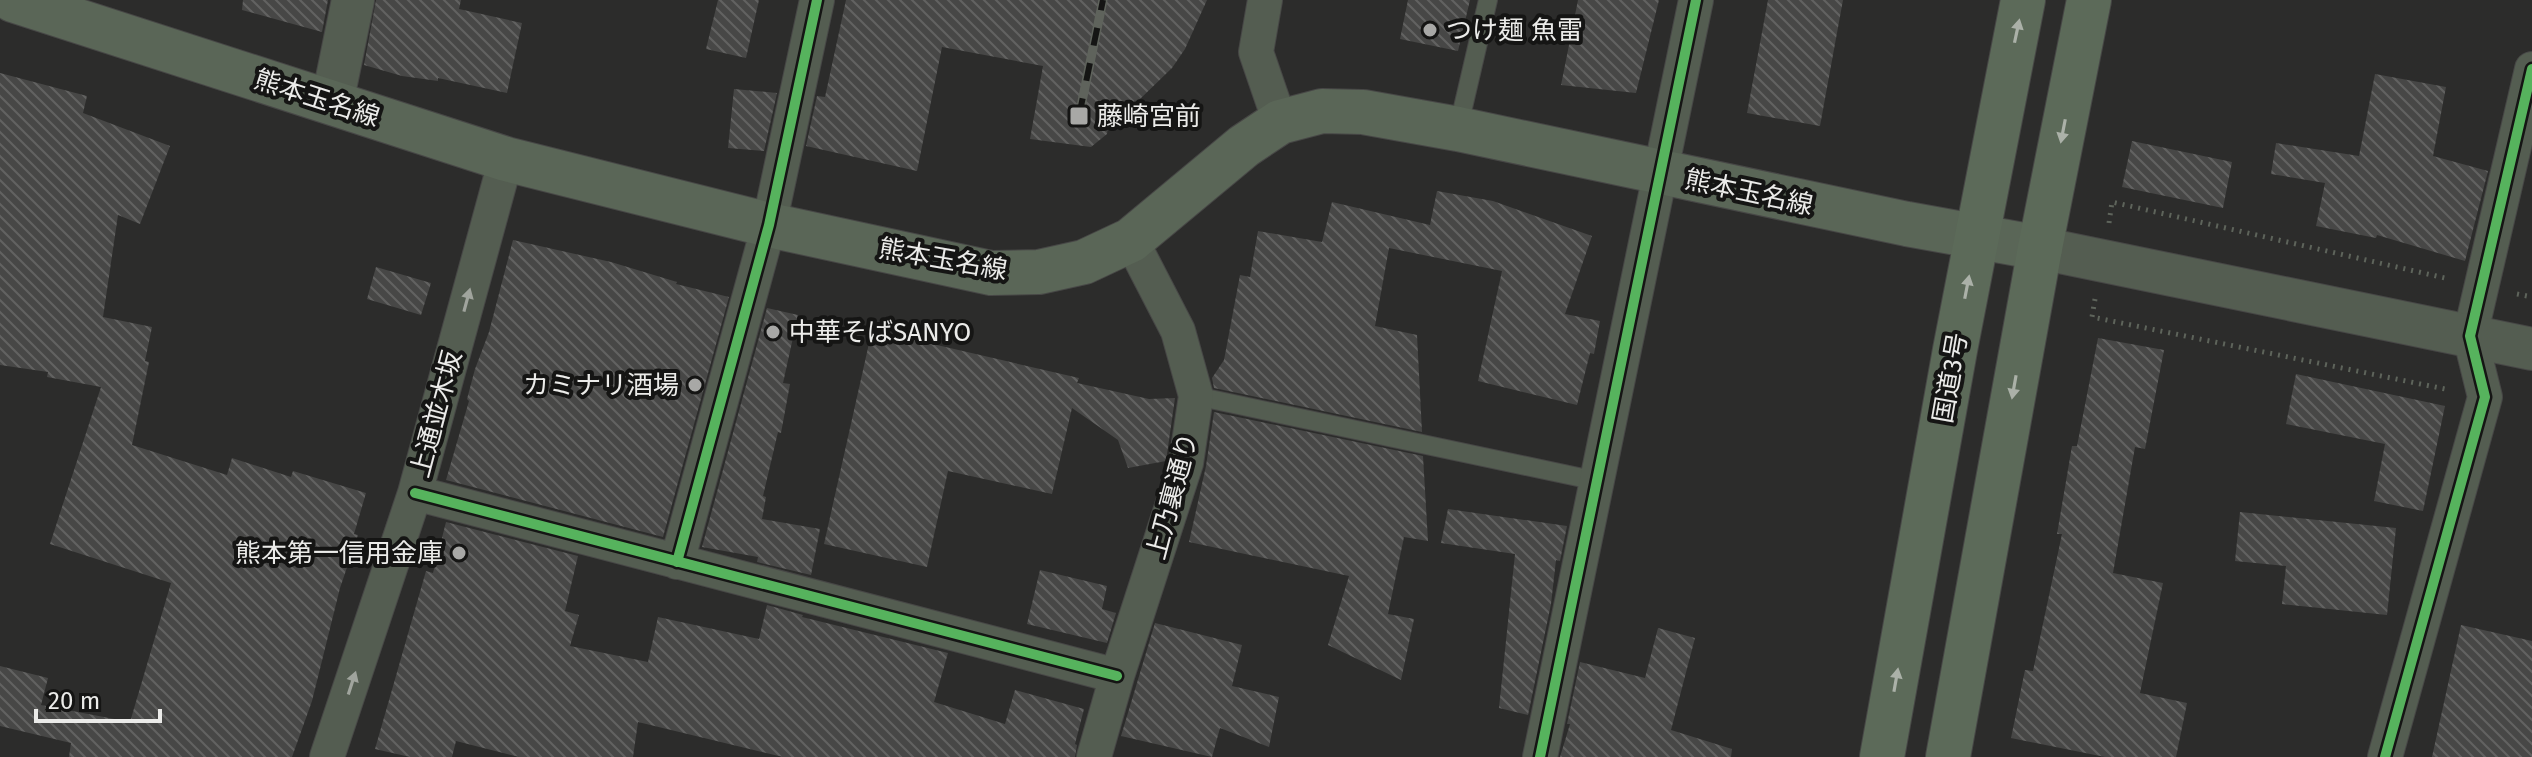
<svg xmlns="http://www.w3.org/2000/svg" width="2532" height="757" font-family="'Fira Sans','Noto Sans JP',sans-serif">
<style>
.building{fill:url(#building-back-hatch)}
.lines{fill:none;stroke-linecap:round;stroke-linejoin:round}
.service-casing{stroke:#474746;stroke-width:20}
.minor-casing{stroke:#474746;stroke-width:36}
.tertiary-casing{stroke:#474746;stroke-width:44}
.primary-casing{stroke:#474746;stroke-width:46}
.trunk-casing{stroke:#474746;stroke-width:46}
.path{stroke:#5e645b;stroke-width:5;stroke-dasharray:2 6;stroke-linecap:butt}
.service{stroke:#545d51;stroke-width:18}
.minor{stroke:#545d51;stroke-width:34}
.tertiary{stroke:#545d51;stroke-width:42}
.primary{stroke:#5a6657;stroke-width:44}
.trunk{stroke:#5c6a59;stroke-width:44}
.rail-casing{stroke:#5f635c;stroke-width:9}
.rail{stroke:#151514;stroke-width:6;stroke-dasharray:18;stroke-linecap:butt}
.cycleway-casing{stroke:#151514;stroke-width:15}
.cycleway{stroke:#56b35d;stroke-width:10}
.oneway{fill:#abb1a8}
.oneway2{fill:#a0a49d}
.poi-dot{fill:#a8a8a6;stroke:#151514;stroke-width:3}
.labels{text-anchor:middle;stroke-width:8;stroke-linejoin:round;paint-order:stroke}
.poi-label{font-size:26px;fill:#ebebe9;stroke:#151514;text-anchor:start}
.street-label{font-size:26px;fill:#ebebe9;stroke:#151514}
</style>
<defs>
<pattern id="building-back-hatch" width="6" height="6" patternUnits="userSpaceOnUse" patternTransform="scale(2)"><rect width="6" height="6" fill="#474746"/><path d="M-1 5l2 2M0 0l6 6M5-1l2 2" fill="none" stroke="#626261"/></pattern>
</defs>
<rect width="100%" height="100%" fill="#2c2c2b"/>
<path class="building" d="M 243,0 L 328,0 L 322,32 L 242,10 Z
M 376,0 L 461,0 L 459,9 L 522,23 L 507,93 L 438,78 L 438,81 L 402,76 L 364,65 Z
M 718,0 L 759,0 L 746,58 L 706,49 Z
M 846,0 L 1207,0 L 1185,49 L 1172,68 L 1140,99 L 1109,120 L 1107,134 L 1091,147 L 1030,139 L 1043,66 L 942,47 L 917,171 L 806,146 L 817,96 L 825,97 Z
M 1408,0 L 1470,0 L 1458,51 L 1400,39 Z
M 1578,0 L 1659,0 L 1636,93 L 1561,85 Z
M 1768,0 L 1843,0 L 1820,126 L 1747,113 Z
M 0,73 L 87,96 L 83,113 L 170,146 L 140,224 L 118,215 L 103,317 L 152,327 L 145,361 L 149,362 L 132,445 L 227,475 L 232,458 L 291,477 L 293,471 L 366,493 L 354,534 L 358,535 L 340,588 L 312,701 L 292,757 L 69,757 L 71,743 L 0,726 L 0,666 L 48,678 L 41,705 L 130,722 L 171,583 L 50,544 L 101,387 L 47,377 L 48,372 L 0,365 Z
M 2375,74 L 2446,87 L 2433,156 L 2488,171 L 2465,261 L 2377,235 L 2376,238 L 2316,226 L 2325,183 L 2271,174 L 2276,143 L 2359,156 Z
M 734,89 L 777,93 L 764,151 L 728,148 Z
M 2132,141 L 2232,162 L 2223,208 L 2122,187 Z
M 1437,191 L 1493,201 L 1592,236 L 1565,314 L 1600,321 L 1594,354 L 1590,353 L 1577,405 L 1478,381 L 1502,271 L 1389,248 L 1375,326 L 1417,335 L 1422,432 L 1214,388 L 1212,378 L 1224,360 L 1240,275 L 1250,277 L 1258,231 L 1322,242 L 1332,202 L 1430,225 Z
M 513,240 L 611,262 L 677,282 L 676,284 L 729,297 L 663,537 L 446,480 L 469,401 L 467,399 L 475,369 L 489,332 Z
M 376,267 L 431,283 L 421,315 L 367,299 Z
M 767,308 L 798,315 L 783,383 L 790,384 L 781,433 L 778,432 L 763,496 L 766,497 L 762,519 L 820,529 L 811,575 L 757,562 L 758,557 L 702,547 Z
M 872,330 L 1079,378 L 1077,383 L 1149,399 L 1175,398 L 1166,461 L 1128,468 L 1118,440 L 1072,408 L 1052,494 L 948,471 L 927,567 L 824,544 Z
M 2098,338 L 2164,350 L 2145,449 L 2135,447 L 2113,573 L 2163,583 L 2140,693 L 2187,703 L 2176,757 L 2105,757 L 2011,738 L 2025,670 L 2033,671 L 2062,534 L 2057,534 L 2072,446 L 2077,446 Z
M 2296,374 L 2445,406 L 2423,511 L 2374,501 L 2385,444 L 2286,424 Z
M 1214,412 L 1423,456 L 1428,541 L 1404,537 L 1388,614 L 1414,619 L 1401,680 L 1328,645 L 1349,576 L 1189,542 L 1206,466 Z
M 1448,509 L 1567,526 L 1560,561 L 1556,560 L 1551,604 L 1528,715 L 1499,708 L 1515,554 L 1441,543 Z
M 2240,512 L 2396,528 L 2387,615 L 2282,604 L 2286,566 L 2235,561 Z
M 446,522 L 578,556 L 565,611 L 579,615 L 570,646 L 648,662 L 658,617 L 759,639 L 767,605 L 803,615 L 802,617 L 948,653 L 934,702 L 1005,724 L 1015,690 L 1084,709 L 1075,744 L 1077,745 L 1075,757 L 783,757 L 638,722 L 633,757 L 519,757 L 456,741 L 452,757 L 410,757 L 375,749 L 426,571 L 433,573 Z
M 1040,570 L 1107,586 L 1102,609 L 1116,613 L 1107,643 L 1027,624 Z
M 1155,623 L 1242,645 L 1232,686 L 1279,697 L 1269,747 L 1220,728 L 1212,757 L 1121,736 Z
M 2461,625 L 2532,641 L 2532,757 L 2432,757 Z
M 1658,628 L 1695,638 L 1671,730 L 1732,749 L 1731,757 L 1560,757 L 1570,724 L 1567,724 L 1580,662 L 1645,678 Z"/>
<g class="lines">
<defs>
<path id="service" d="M 1458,129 L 1488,0
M 1196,396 L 1597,481"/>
<path id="minor" d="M 1265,0 L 1256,52 L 1280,122
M 415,493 L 1117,676
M 677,562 L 769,225 L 817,0
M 327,757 L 415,493 L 506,159
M 1094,757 L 1117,676 L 1186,463 L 1196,396 L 1178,331 L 1131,240
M 1540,757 L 1696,0
M 2385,757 L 2485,397 L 2470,336 L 2532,69"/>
<path id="tertiary" d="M 332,103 L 353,0
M 2040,248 L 2532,349"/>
<path id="primary" d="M 13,0 L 506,159 L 769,225 L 991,273 L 1039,272 L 1084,262 L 1131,240 L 1244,146 L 1280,122 L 1322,111 L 1363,112 L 1458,129 L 1907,224 L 2040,248"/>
<path id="trunk" d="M 1882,757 L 1955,350 L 2023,0
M 1948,757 L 2040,248 L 2089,0"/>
</defs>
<use href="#service" class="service-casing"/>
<use href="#minor" class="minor-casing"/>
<use href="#tertiary" class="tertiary-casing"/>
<use href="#primary" class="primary-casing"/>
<use href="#trunk" class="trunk-casing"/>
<path class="path" d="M 2109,223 L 2112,202 L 2445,278
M 2517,294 L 2532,297
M 2095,299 L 2092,317 L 2445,389"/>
<use href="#service" class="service"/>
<use href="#minor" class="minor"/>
<use href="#tertiary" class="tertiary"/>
<use href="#primary" class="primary"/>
<use href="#trunk" class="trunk"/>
<defs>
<path id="rail" d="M 1079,116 L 1103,0"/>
</defs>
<use href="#rail" class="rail-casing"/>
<use href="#rail" class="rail"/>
<defs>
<path id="cycleway" d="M 415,493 L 1117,676
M 677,562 L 769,225 L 817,0
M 1540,757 L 1696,0
M 2385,757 L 2485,397 L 2470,336 L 2532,69"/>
</defs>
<use href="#cycleway" class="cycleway-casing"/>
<use href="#cycleway" class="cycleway"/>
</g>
<defs><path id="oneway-solid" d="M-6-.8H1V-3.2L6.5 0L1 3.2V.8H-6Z" transform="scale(2)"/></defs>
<g class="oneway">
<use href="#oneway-solid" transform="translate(2017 31) rotate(-78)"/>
<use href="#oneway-solid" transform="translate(2063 131) rotate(101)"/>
<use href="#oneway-solid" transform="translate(1967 287) rotate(-79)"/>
<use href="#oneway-solid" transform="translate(2014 387) rotate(100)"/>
<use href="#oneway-solid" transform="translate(1896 680) rotate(-80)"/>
</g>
<g class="oneway2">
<use href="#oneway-solid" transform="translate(467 300) rotate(-75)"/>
<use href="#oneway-solid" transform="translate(352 683) rotate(-72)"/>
</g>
<g class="poi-dot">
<circle cx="1430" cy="30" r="8"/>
<rect x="1069" y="106" width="20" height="20" rx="4"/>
<circle cx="773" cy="332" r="8"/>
<circle cx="695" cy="385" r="8"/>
<circle cx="459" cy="553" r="8"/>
</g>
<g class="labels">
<g class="poi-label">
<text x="1446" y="39">つけ麺 魚雷</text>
<text x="1097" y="125">藤崎宮前</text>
<text x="789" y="341">中華そばSANYO</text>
<text x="679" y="394" text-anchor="end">カミナリ酒場</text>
<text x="443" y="562" text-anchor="end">熊本第一信用金庫</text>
</g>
<g class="street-label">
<text transform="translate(317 98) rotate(18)" y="9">熊本玉名線</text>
<text transform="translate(1749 192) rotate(12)" y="9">熊本玉名線</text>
<text transform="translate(943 259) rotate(10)" y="9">熊本玉名線</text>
<text transform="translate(1950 378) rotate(-80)" y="9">国道3号</text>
<text transform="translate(436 414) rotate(-75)" y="9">上通並木坂</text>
<text transform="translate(1172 496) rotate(-75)" y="9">上乃裏通り</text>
</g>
</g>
<path d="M36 709v12h124v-12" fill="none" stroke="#ebebe9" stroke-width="4"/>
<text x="48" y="709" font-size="24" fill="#ebebe9" stroke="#151514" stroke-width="6" paint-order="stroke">20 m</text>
</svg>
